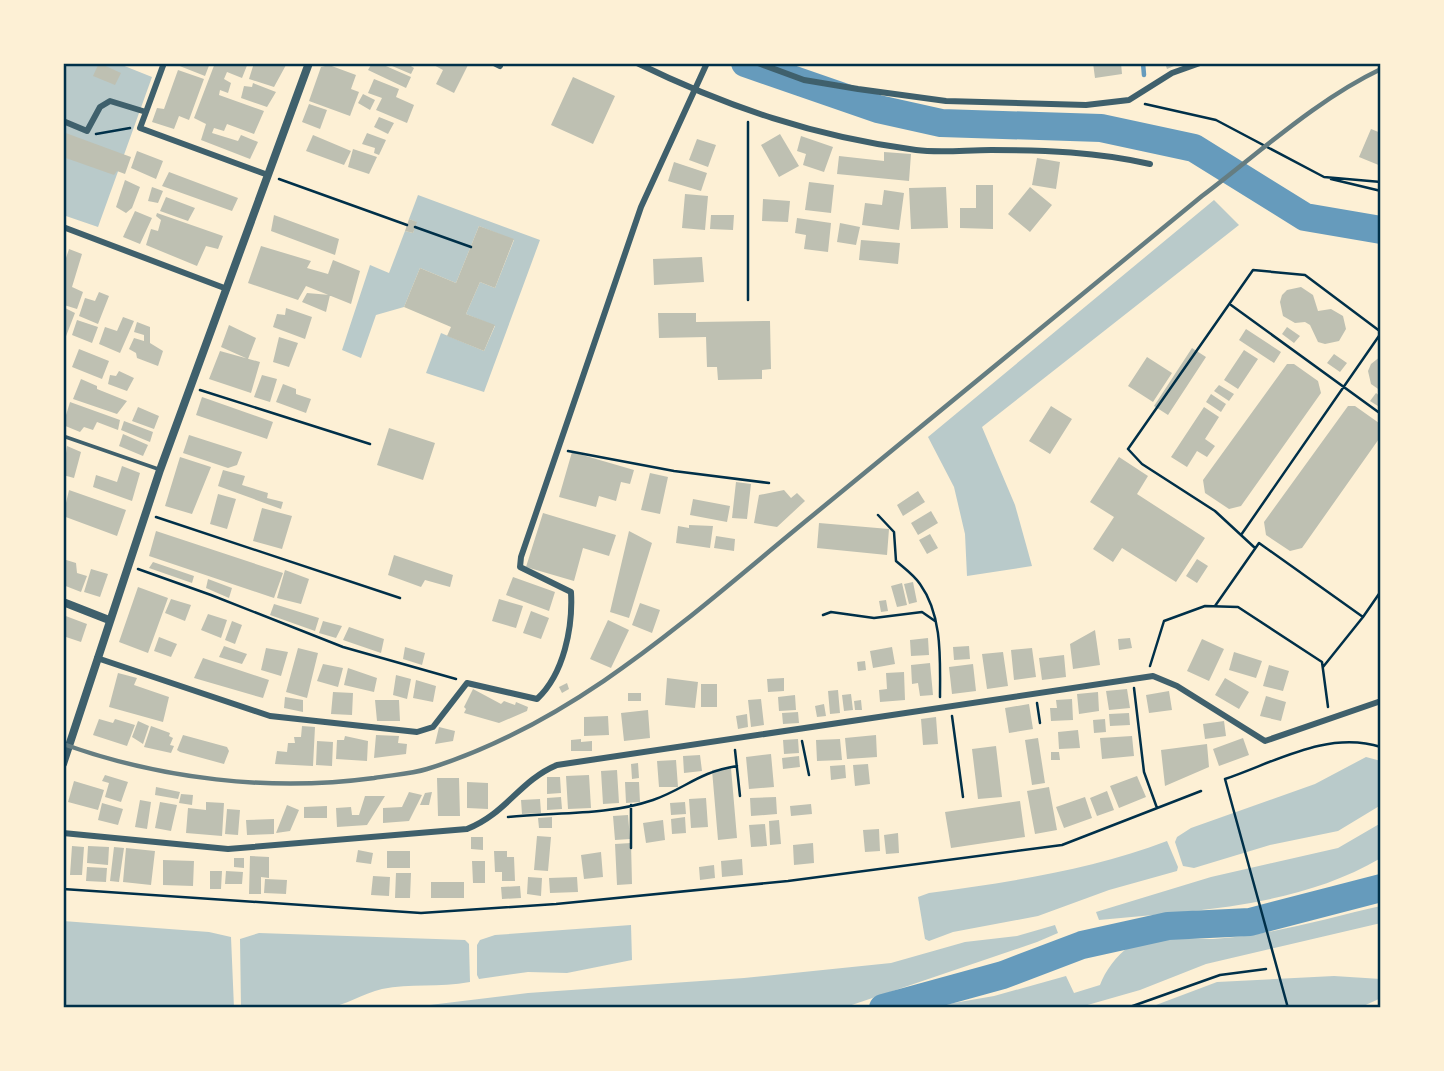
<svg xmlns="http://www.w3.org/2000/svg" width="1444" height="1071" font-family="Arial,sans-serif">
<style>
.green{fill:#b9caca}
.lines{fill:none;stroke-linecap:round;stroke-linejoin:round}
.stream{stroke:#669bbc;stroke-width:4.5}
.river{stroke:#669bbc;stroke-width:28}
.building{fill:#bec0b2}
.path{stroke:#003049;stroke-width:2.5}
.service{stroke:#3f606c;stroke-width:3.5}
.minor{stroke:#3f606c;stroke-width:6}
.tertiary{stroke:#3f606c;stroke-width:8}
.rail{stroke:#657d81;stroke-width:4.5}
.neatline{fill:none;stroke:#003049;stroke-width:2.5}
</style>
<rect width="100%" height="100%" fill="#fdf0d5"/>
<path class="green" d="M 63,63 L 117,63 L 152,77 L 98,227 L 63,215 Z
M 418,195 L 540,240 L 484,392 L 426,373 L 441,333 L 484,351 L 495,326 L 466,314 L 480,282 L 495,288 L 514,240 L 479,226 L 456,283 L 420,268 L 404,307 L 376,315 L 361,358 L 342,350 L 370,265 L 389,273 L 405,231 L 413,233 L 416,222 L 409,219 Z
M 1214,200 L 1239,225 L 982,427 L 1015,505 L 1032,566 L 967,576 L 965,534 L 954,487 L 928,437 Z
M 1366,757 L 1381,761 L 1381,805 L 1338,831 L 1270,845 L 1194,868 L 1183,866 L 1175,842 L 1177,837 L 1191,828 L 1315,784 Z
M 1381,823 L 1381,858 C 1295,908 1196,910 1099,920 L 1096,912 L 1211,877 L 1338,848 Z
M 1167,841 L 1178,867 L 1177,871 L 1109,890 L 1038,916 L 953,932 L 929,941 L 925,939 L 918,897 L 929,893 C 1010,882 1090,870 1167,841 Z
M 1381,906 L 1381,923 L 1206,964 L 1140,990 L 1077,1008 L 925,1008 L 994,996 L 1066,976 L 1074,993 L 1100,985 C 1105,971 1117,955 1129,947 C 1148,934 1191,940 1213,939 C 1269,936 1327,918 1381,906 Z
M 63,921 L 209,932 L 231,937 L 234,1008 L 63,1008 Z
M 631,925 L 632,960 L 567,973 L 528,972 L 479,979 L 477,975 L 477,945 L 480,940 L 495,935 Z
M 1055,925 L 1058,933 L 1037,942 L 843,1008 L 405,1008 L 528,993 L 744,978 L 891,963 L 965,942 L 1017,936 Z
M 259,933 L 465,940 L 469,944 L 470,982 C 439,988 410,983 382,989 C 363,993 346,1006 325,1008 L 241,1008 L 240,939 Z
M 1334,976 L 1381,979 L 1381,998 L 1359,1008 L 1148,1008 L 1217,982 Z"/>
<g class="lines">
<path class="stream" d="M 1143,63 L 1144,75"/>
<path class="river" d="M 745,63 L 878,109 L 941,123 L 1101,128 L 1194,148 L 1305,217 L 1381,230
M 883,1008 L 1003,975 L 1082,945 L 1168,926 L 1250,922 L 1381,888"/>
</g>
<path class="building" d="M 99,63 L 121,73 L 115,85 L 93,76 Z
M 172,63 L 210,63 L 205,76 Z
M 215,63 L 248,63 L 242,78 L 227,72 L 224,79 L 231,83 L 228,93 L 220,90 L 219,95 L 264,111 L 254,134 L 227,124 L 224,131 L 214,128 L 212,133 L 238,141 L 241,135 L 258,142 L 250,159 L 201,140 L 206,124 L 194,118 Z
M 254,63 L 282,63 L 286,65 L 274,87 L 249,79 Z
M 372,63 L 379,63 L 411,77 L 406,88 L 368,70 Z
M 385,63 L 406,63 L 414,68 L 411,74 Z
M 430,63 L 469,63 L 454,93 L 436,84 L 443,70 Z
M 1093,63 L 1121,63 L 1122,74 L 1095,78 Z
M 1165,63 L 1181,63 L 1167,69 Z
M 329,65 L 356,75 L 351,89 L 359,92 L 350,116 L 309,101 L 321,67 Z
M 178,70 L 204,79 L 189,120 L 179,116 L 174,129 L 152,122 L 157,108 L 164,109 Z
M 573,77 L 615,96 L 593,144 L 551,125 Z
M 374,79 L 399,89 L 396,97 L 414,105 L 407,123 L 376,110 L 382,98 L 368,93 Z
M 253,83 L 276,92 L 267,107 L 241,98 L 244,86 L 252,87 Z
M 363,94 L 375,100 L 370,110 L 358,103 Z
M 309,104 L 327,110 L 320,129 L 302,122 Z
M 379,117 L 394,123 L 388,134 L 374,127 Z
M 1371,129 L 1381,133 L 1381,166 L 1359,157 Z
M 63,132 L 131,157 L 125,174 L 117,171 L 114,175 L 63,157 Z
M 367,133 L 386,140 L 379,155 L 374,153 L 375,148 L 362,144 Z
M 780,134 L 799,166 L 779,177 L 761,145 Z
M 313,135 L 351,151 L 344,165 L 306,151 Z
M 801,136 L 833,147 L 824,172 L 803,165 L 806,154 L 797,151 Z
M 697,139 L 716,145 L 708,167 L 689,160 Z
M 353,149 L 377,157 L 369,174 L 348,167 Z
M 137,151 L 163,161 L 156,179 L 131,168 Z
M 884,152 L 911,154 L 909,181 L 837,174 L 839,156 L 884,161 Z
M 1037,158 L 1060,162 L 1056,189 L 1032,185 Z
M 674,162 L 707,173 L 701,191 L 668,181 Z
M 169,172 L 238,198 L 232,211 L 162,186 Z
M 125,180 L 140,187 L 132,208 L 126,213 L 116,207 Z
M 809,182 L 834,185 L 831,213 L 805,210 Z
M 976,185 L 993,185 L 993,229 L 960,228 L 960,208 L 976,208 Z
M 152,187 L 163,191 L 158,203 L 148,201 Z
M 946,187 L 948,228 L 911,229 L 909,188 Z
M 1030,187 L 1052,205 L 1030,232 L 1008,214 Z
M 884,190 L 904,193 L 899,230 L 862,225 L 865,203 L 882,205 Z
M 685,194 L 708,196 L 705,230 L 682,228 Z
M 166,197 L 195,208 L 188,221 L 160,211 Z
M 763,199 L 790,201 L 788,222 L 762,221 Z
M 135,211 L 152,218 L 140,244 L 123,237 Z
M 157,213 L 223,236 L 218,249 L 206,246 L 197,266 L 146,245 L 151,229 L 158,231 L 161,220 L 156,216 Z
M 274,215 L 339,239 L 335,255 L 271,231 Z
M 711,215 L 734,215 L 733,230 L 710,229 Z
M 797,218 L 831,223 L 828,252 L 804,249 L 806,235 L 795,233 Z
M 409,219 L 417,222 L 413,233 L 405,231 Z
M 840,223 L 860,227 L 856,245 L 837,242 Z
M 479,226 L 514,239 L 495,288 L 480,282 L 466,314 L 495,325 L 484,351 L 447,336 L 451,327 L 404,307 L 420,268 L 456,283 Z
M 861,240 L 900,243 L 898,264 L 859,260 Z
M 261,246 L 311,261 L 307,268 L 328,274 L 333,260 L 360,271 L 351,304 L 306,286 L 298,300 L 248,283 Z
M 69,249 L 82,254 L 72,287 L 83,292 L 77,309 L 64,305 L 63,267 Z
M 702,257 L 704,282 L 654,285 L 653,259 Z
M 1301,287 L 1313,295 L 1318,311 L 1331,309 L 1343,316 L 1346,329 L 1339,341 L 1325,344 L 1318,342 L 1310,325 L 1305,322 L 1295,323 L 1283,316 L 1280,302 L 1282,295 L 1287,290 Z
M 99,292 L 109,296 L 98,324 L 79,316 L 85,298 L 95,301 Z
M 307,293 L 330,295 L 326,312 L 302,302 Z
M 63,307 L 75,313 L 63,344 Z
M 286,308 L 312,317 L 305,339 L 273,327 L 277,314 L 285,315 Z
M 658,313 L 696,313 L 696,322 L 770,321 L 771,369 L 762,370 L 762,379 L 718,380 L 717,367 L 707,367 L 706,337 L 659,338 Z
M 123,317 L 134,321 L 120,353 L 99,344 L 105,327 L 117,331 Z
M 77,320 L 98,327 L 92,343 L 72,335 Z
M 137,322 L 150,327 L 150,343 L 163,351 L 158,366 L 137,358 L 136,353 L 129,349 L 134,338 L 144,341 L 144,335 L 134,332 Z
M 229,325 L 256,338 L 248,359 L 221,347 Z
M 1287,327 L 1300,336 L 1294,343 L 1282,334 Z
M 1246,329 L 1281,352 L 1274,363 L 1239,340 Z
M 279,337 L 298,343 L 289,367 L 273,362 Z
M 1192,348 L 1206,357 L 1168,415 L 1154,406 Z
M 79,349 L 109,361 L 102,379 L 72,367 Z
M 1244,350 L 1258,359 L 1238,389 L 1224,380 Z
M 220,351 L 260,362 L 251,393 L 209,379 Z
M 1334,354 L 1347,363 L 1340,372 L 1327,363 Z
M 1381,356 L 1381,391 L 1371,384 L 1368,371 L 1371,364 Z
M 1147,357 L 1172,373 L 1153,402 L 1128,386 Z
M 1287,364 L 1294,364 L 1318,381 L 1321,393 L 1241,506 L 1229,509 L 1205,493 L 1203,480 Z
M 119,371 L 134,378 L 127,391 L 108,384 L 110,375 L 116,376 Z
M 262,375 L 277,379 L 270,402 L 254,397 Z
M 81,379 L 97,386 L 97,389 L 127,401 L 117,414 L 73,399 Z
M 283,384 L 296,389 L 296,394 L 311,399 L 306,413 L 276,402 Z
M 1219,385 L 1234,394 L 1229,401 L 1214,391 Z
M 1376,393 L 1381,397 L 1381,408 L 1370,401 Z
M 1211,394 L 1226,404 L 1221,412 L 1206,402 Z
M 202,397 L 273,422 L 267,439 L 196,415 Z
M 70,402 L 120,420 L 118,430 L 97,422 L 93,430 L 84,427 L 80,432 L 63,425 Z
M 1051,406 L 1072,419 L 1050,454 L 1029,441 Z
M 1348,406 L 1355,406 L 1379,423 L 1381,436 L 1302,548 L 1290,551 L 1266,535 L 1264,522 Z
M 138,407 L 159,416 L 154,429 L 132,421 Z
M 1204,407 L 1219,417 L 1205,439 L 1215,446 L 1207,457 L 1197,451 L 1187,467 L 1171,457 Z
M 124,421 L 153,432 L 150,442 L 121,430 Z
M 389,428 L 435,443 L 423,480 L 377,465 Z
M 123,434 L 148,445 L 143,456 L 119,446 Z
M 189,435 L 242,452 L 237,465 L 228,468 L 183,453 Z
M 67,446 L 81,452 L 74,478 L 63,475 Z
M 572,452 L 634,470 L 630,484 L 621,482 L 616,501 L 599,496 L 596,507 L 559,497 Z
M 180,457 L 211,467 L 192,514 L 165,506 Z
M 1119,457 L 1148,476 L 1137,494 L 1205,538 L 1176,582 L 1122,548 L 1113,562 L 1093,549 L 1114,517 L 1090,502 Z
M 122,466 L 140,473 L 132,501 L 93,487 L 96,475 L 117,482 Z
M 223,470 L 245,476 L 242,485 L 268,493 L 267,498 L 283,502 L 281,509 L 218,486 Z
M 650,473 L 668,477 L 660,514 L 641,510 Z
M 736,482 L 751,484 L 747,519 L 732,518 Z
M 69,490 L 126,510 L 117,536 L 63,516 Z
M 784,490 L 791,498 L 797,493 L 805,501 L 777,527 L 754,523 L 759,495 Z
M 918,491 L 925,502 L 903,516 L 897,505 Z
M 218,494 L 236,499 L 227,529 L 210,524 Z
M 693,499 L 730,506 L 727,522 L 690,515 Z
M 262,508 L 292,516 L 282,549 L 253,541 Z
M 931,511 L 938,523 L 918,535 L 911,523 Z
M 543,513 L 616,535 L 609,556 L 583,548 L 574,581 L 526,567 Z
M 819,523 L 889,529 L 887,555 L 817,548 Z
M 689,525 L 713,526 L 710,548 L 676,543 L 678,526 L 689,528 Z
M 156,531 L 283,573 L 274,598 L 149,556 Z
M 629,531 L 652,543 L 629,618 L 610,612 Z
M 930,534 L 938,548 L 927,554 L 919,540 Z
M 716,536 L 735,539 L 734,551 L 714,548 Z
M 394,555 L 453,575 L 450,587 L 425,580 L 421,587 L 388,575 Z
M 63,559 L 76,563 L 77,573 L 87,576 L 81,592 L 63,585 Z
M 1197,559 L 1208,566 L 1197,583 L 1186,576 Z
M 153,562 L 194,576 L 192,583 L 149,568 Z
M 91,569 L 108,574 L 100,597 L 84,592 Z
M 285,570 L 309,579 L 301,604 L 277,598 Z
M 513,577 L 555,592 L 549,611 L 506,595 Z
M 208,579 L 232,588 L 229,598 L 206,588 Z
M 913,582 L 917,602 L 909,604 L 904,584 Z
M 902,583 L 907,605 L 897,607 L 891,586 Z
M 138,587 L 168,598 L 148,653 L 119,642 Z
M 171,599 L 191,605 L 185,621 L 165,613 Z
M 499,599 L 523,606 L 516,628 L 492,621 Z
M 886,600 L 888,611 L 881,612 L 879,601 Z
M 640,603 L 660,610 L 652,633 L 632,625 Z
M 274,604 L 319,618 L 315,631 L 270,615 Z
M 531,611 L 549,618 L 541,639 L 523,633 Z
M 208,614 L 227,620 L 221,638 L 201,630 Z
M 63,615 L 87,624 L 81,642 L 63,636 Z
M 608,620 L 629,630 L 611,668 L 590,659 Z
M 232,621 L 242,625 L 235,644 L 225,640 Z
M 323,621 L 342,626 L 336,638 L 319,633 Z
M 349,627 L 384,639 L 381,653 L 343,640 Z
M 1095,630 L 1100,665 L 1073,669 L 1070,644 Z
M 159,637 L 177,644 L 171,657 L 154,651 Z
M 928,638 L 929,655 L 911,656 L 910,640 Z
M 1130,638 L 1132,648 L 1119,650 L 1118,639 Z
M 1202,639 L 1224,649 L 1209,681 L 1187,671 Z
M 224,646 L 247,654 L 242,664 L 219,657 Z
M 969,646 L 970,659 L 954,660 L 953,647 Z
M 405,647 L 425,653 L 422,665 L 403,659 Z
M 892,647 L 895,664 L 873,668 L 870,651 Z
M 266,648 L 288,652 L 281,676 L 261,670 Z
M 298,648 L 318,653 L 307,698 L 286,692 Z
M 1032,648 L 1036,677 L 1014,680 L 1011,650 Z
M 1003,652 L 1008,686 L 987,689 L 982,654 Z
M 1234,652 L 1262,661 L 1256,678 L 1229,670 Z
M 1064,655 L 1066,677 L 1042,680 L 1039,658 Z
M 203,658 L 269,680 L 263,698 L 194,678 Z
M 865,661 L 866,670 L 858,671 L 857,662 Z
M 930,663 L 933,695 L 920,696 L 918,683 L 912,684 L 911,665 Z
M 323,664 L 343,668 L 338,687 L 317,681 Z
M 973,664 L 976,691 L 952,694 L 949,667 Z
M 1269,665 L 1289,671 L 1283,691 L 1263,686 Z
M 348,668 L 377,678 L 374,692 L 344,685 Z
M 904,672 L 905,700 L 880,702 L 879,690 L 887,689 L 886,673 Z
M 118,673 L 137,678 L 134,685 L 169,697 L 163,722 L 109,707 Z
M 396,675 L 411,679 L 407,699 L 393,695 Z
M 667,678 L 698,682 L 695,708 L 665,705 Z
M 784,678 L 784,691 L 768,692 L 767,679 Z
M 1225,678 L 1249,692 L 1239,709 L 1215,695 Z
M 416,680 L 436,686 L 433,702 L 413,698 Z
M 567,683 L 569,689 L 562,693 L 559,687 Z
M 701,684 L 717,684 L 717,707 L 701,707 Z
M 473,689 L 501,704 L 504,701 L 515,705 L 516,702 L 528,707 L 527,711 L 499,723 L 464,713 L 466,709 L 464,707 Z
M 1127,689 L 1130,708 L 1109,710 L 1106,691 Z
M 838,690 L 840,713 L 830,714 L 828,691 Z
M 1169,691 L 1172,710 L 1149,713 L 1146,695 Z
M 333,692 L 353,693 L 352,715 L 331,714 Z
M 1098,692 L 1099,711 L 1079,714 L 1077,694 Z
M 628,693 L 641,693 L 641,701 L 628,701 Z
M 851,694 L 853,710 L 844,711 L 842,695 Z
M 795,695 L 796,710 L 779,711 L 778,697 Z
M 1266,696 L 1286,702 L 1281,721 L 1260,716 Z
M 285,697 L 303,700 L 303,712 L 284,708 Z
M 761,699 L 764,725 L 751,727 L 748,700 Z
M 1072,699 L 1073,720 L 1051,721 L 1050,708 L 1057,708 L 1056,700 Z
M 375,700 L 399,700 L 400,721 L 377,721 Z
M 861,700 L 862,710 L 855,710 L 854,701 Z
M 824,704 L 826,716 L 817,717 L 815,706 Z
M 1029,704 L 1033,729 L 1009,733 L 1005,708 Z
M 648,710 L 650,738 L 624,741 L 621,713 Z
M 798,712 L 799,723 L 783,724 L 782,713 Z
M 1129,713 L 1130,725 L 1110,726 L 1109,714 Z
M 747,714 L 748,727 L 738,729 L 736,716 Z
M 608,716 L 609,735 L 584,736 L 584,717 Z
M 936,717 L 938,744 L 923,745 L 921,719 Z
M 99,719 L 113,723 L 115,719 L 135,725 L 127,746 L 93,735 Z
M 1105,719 L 1106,732 L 1094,733 L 1093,720 Z
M 138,721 L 149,726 L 143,744 L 132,737 Z
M 1224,721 L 1226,736 L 1205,739 L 1203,724 Z
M 151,726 L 170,733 L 169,736 L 173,738 L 170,745 L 174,746 L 171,753 L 144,747 Z
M 302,726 L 315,727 L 313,766 L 275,764 L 277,751 L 287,752 L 288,743 L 295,743 L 294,737 L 301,737 Z
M 439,727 L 455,731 L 453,741 L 435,744 Z
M 1078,730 L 1080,748 L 1059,749 L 1058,732 Z
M 183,735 L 227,747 L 229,751 L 224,764 L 180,752 L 177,750 Z
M 376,735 L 399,736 L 398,743 L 407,744 L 406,754 L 374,758 Z
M 876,735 L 877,757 L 847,759 L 845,738 Z
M 345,736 L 368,741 L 367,761 L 336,759 L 337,740 L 344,740 Z
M 1132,736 L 1134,756 L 1102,759 L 1100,738 Z
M 1038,738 L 1045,783 L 1032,785 L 1025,740 Z
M 1243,738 L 1249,755 L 1219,766 L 1213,749 Z
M 581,739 L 581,742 L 592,741 L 592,751 L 571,751 L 571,740 Z
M 798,739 L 799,753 L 784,754 L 783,740 Z
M 840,739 L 842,760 L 817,761 L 816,740 Z
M 317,741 L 333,742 L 332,766 L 316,765 Z
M 1207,744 L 1209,767 L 1165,786 L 1161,750 Z
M 996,746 L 1002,797 L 978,799 L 972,749 Z
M 1051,752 L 1059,752 L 1060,760 L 1051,760 Z
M 771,754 L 774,787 L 749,789 L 746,757 Z
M 700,755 L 702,771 L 684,773 L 683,756 Z
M 799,756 L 800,767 L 783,769 L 782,758 Z
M 676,760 L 678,787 L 659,787 L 657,761 Z
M 638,763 L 639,778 L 632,779 L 631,764 Z
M 868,764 L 870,784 L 855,786 L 853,765 Z
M 845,765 L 846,778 L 831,780 L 830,766 Z
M 731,768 L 737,838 L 718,840 L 712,770 Z
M 617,770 L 619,803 L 603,804 L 601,771 Z
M 105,775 L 128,782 L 121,802 L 105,797 L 109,783 L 102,781 Z
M 589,775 L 591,808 L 568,809 L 566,776 Z
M 1137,776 L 1146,797 L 1119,808 L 1110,786 Z
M 547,777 L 560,777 L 561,793 L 547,794 Z
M 437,778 L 459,778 L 460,816 L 438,816 Z
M 74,781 L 104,790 L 98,810 L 68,802 Z
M 467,782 L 488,783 L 488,809 L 467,808 Z
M 625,782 L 639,782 L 640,802 L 626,803 Z
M 156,787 L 180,792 L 178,799 L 155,795 Z
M 1049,787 L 1057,830 L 1035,834 L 1027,791 Z
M 1107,791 L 1114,810 L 1097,816 L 1090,798 Z
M 409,792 L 422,795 L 409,821 L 383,823 L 383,808 L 402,807 Z
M 432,792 L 429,805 L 420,805 L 425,793 Z
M 181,794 L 193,795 L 192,805 L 179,803 Z
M 365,796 L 385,796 L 367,825 L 337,827 L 336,808 L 351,807 L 352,815 L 359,815 Z
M 561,797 L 562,809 L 547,810 L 547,798 Z
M 776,797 L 777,814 L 751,816 L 750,798 Z
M 1085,797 L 1092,818 L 1064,828 L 1056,807 Z
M 706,798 L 708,827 L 691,828 L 689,799 Z
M 540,799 L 541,813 L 522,814 L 521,800 Z
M 140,800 L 151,802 L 147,829 L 135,827 Z
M 1020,801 L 1025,837 L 951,848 L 945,812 Z
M 160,802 L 177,805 L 171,831 L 155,828 Z
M 206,802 L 224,803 L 222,836 L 186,833 L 188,808 L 206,810 Z
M 685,802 L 686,814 L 671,815 L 670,803 Z
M 102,803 L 123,809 L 118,825 L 98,820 Z
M 811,804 L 812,814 L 791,816 L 790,806 Z
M 287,805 L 299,810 L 290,831 L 276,833 Z
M 327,806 L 327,818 L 304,818 L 304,807 Z
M 227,809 L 240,810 L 238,835 L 225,834 Z
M 628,815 L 630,839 L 615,840 L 613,816 Z
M 552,817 L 552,828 L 539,828 L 538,818 Z
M 685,817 L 686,833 L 672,834 L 671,819 Z
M 274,819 L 274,834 L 247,835 L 246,820 Z
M 663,820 L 665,840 L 646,843 L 643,823 Z
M 779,820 L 781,844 L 770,845 L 769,821 Z
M 765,824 L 767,846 L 751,847 L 749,825 Z
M 879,829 L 880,851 L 865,852 L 863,830 Z
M 898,833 L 899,853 L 886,854 L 884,835 Z
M 537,836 L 551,837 L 548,871 L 534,870 Z
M 471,837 L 483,837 L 483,850 L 471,849 Z
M 631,843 L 632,884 L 617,885 L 615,844 Z
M 813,843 L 814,863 L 794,865 L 793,845 Z
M 72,846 L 84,847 L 82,875 L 70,875 Z
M 88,846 L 109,847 L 108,865 L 87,863 Z
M 114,847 L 124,848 L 119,882 L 110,881 Z
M 126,848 L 155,851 L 151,885 L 123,882 Z
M 358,850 L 373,853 L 371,864 L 356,862 Z
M 387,851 L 410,851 L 410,868 L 387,868 Z
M 494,851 L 507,851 L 507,857 L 514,857 L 515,881 L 502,881 L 502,872 L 495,872 Z
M 601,852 L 603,877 L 584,879 L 581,855 Z
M 250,856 L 269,857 L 269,878 L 261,877 L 261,894 L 249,894 Z
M 234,858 L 244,858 L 244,868 L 234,867 Z
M 742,859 L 743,875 L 722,877 L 721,861 Z
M 163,860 L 194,861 L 193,886 L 163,885 Z
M 472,861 L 485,861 L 485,883 L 473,883 Z
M 714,865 L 715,878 L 700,880 L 699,867 Z
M 87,867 L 107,868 L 106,882 L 86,881 Z
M 210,871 L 222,871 L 221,889 L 210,889 Z
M 226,871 L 243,872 L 242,884 L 225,884 Z
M 396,873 L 411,873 L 410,898 L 395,898 Z
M 373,876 L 390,877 L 389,896 L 371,895 Z
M 528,877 L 542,878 L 541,896 L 527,894 Z
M 577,877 L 578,892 L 550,893 L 549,878 Z
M 265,879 L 287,880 L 286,894 L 264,893 Z
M 431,882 L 464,882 L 464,898 L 431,898 Z
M 520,886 L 521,898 L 502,899 L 501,887 Z"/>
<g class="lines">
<path class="path" d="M 1145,104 L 1216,120 L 1324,177 L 1381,182
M 96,134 L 130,128
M 279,179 L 407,225
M 1331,179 L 1381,191
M 415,227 L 471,247
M 748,300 L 748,122
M 1231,305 L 1381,414
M 200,390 L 370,444
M 568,451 L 674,471 L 769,483
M 878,515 L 894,532 L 896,561 C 904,568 914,575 920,584 C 943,616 940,660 940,697
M 156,517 L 400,598
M 1241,535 L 1381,333
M 1255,548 L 1215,511 L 1142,464 L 1128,449 L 1253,270 L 1305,275 L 1381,332
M 138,569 L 211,595 L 343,647 L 456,679
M 1215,606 L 1259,543 L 1363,617 L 1323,667
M 823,615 L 831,612 L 874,618 L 922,612 L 935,621
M 1363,617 L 1381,591
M 1150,666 L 1164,621 L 1205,606 L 1238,607 L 1322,662 L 1328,707
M 1134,688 L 1144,772 L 1157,808
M 1037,703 L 1040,723
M 952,716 L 963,797
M 802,741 L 809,775
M 735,750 L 740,796
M 508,817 C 556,812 606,816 653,800 C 685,789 698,772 737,766
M 631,848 L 631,805
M 63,889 L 421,913 L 556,904 L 788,881 L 1062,845 L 1201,791
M 1127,1008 L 1220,975 L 1266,969
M 1288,1008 L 1225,779 C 1275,762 1328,730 1381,747"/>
<path class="service" d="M 63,436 L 158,469"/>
<path class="minor" d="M 494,63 L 500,66
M 637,63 C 727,107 816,137 916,150 C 940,153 966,150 991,150 C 1045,150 1097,152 1150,164
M 758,63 L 804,80 L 858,89 L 946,101 L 1086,105 L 1129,100 L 1172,73 L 1200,63
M 146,112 L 140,128 L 268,175
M 63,121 L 87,131 L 100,107 L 110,101 L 146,112 L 164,63
M 63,227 L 227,289
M 97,658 L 270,716 L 417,732 L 433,727 L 467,683 L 537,699 C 564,674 573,627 571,592 L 520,567 L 521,557 L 641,207 L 707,63
M 63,833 L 228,849 L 467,829 C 507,813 519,781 557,765 L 1153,676 L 1177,686 L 1265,741 L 1381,701"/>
<path class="tertiary" d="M 63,602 L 109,620
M 63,764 L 160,470 L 309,63"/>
<path class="rail" d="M 63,744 C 161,779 270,792 374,778 C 391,775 411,774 427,769 C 577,723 693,613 812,516 C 943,410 1073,303 1202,196 C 1259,153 1316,100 1381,69"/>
</g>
<rect width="1444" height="1071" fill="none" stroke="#fdf0d5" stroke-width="130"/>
<rect x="65" y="65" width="1314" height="941" class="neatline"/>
</svg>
